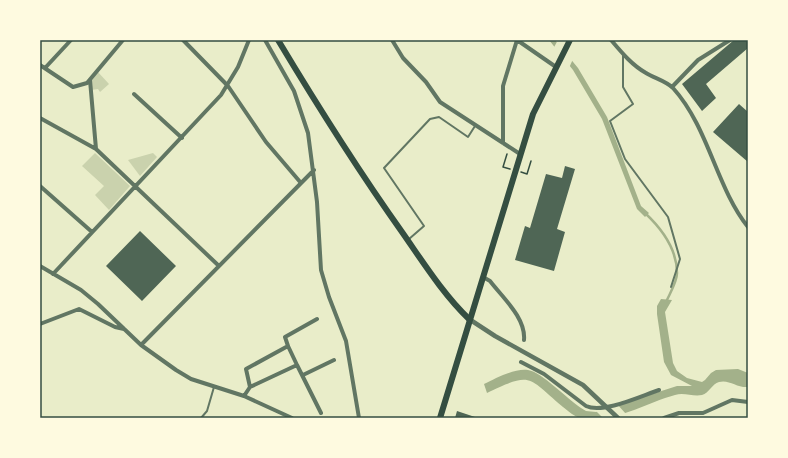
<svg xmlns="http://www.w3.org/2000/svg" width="788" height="458" font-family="'Source Sans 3',sans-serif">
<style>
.green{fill:#cad2ad}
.water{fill:#a3b18a}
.pier{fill:#e9edc9}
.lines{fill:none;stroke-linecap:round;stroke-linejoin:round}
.stream{stroke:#a3b18a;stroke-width:2.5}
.building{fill:#4f6655}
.path{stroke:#344e41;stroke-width:1.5}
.service{stroke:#617663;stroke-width:2}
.minor{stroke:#617663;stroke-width:4}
.tertiary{stroke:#617663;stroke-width:4.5}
.primary{stroke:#344e41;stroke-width:6}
.trunk{stroke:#344e41;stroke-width:6}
.neatline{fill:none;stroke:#344e41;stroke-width:1.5}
</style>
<rect width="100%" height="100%" fill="#e9edc9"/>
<path class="green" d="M 97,71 L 109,84 L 100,92 L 98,89 L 91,90 L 90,80 Z
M 95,153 L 130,186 L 109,210 L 95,195 L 104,186 L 82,166 Z
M 153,153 L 157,157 L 140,176 L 128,160 Z"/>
<path class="water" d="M 549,40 L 555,40 L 578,68 L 607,117 L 641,206 L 649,213 L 645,217 L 637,209 L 602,119 L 573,70 Z
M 661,299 L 672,300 L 665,312 L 673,363 L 677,371 L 687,378 L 702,382 L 705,380 L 711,373 L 716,370 L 738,369 L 748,373 L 748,387 C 737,388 729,379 719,382 C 712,384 709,393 702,395 C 693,397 684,392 675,395 C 645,403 614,424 581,418 C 575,417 568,411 563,407 C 527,377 533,371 487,393 L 484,384 C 496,378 515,368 528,370 C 542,372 567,399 581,408 L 586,411 L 596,412 L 677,386 L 692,386 L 671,375 L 664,362 L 657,314 L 657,306 Z"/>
<path class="pier" d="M 558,40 L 573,59 L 569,68 L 553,49 Z
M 617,404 L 626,414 L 615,418 L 603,418 L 595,410 Z"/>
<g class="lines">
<path class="stream" d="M 645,213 C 661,228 677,249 677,273 C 677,282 670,293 666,302"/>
</g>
<path class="building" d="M 734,40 L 748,40 L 748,48 L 706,84 L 716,98 L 702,111 L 682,84 Z
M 739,104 L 748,112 L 748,162 L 713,132 Z
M 565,166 L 575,169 L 557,229 L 565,232 L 554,271 L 515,260 L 525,226 L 530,228 L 546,174 L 562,178 Z
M 140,231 L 176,266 L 142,301 L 106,266 Z
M 457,411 L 478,418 L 455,418 Z"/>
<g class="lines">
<path class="path" d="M 507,154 L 503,167 L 510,169
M 521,172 L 527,174 L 531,161"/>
<path class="service" d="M 623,55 L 623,87 L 633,104 L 610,121 L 625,159 L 668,217 L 680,259 L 671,287
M 409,239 L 424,226 L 384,168 L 430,119 L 439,117 L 468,137 L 475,126
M 201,418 L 207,411 L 214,387"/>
<path class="minor" d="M 183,40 L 228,86 L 266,142 L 301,183
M 265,40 L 294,91 L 308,133 L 317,202 L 321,270 L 329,297 L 346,341 L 359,418
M 392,40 L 403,58 L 426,82 L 440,102 L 520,154
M 517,40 L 556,67
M 611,40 C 622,53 632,65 646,73 C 654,78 666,81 673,88 C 709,128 716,187 748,227
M 40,65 L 73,87 L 87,83 L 123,40
M 45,68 L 71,40
M 90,80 L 96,149
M 672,87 L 698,60 L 730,40
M 134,94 L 182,138
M 40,118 L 96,149 L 219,266
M 503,143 L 503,86 L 517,40
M 40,186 L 92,232
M 40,266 L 81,290 L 98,304 L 141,345 L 176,370 L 191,379 L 244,396 L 292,418
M 53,274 L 221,95 L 238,67 L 249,40
M 483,277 L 490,281 C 503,298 526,318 524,340
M 40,324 L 79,309 L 115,327 L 124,329
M 141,345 L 314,170
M 288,346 L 285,337 L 317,319
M 521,362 L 544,374 L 586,406 C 603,414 641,396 659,390
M 303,375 L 334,360
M 250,387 L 246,369 L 288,346 L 297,365
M 244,396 L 250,387 L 297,365 L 321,413
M 664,418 L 679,413 L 703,413 L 732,400 L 748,402"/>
<path class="tertiary" d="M 469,319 L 495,336 L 583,385 L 618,418"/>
<path class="primary" d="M 278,40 C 317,105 358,170 402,232 C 423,262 443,294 469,319"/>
<path class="trunk" d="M 440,418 L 533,114 L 570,40"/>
</g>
<rect width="788" height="458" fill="none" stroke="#fefae0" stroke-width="82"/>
<rect x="41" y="41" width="706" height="376" class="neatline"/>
</svg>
